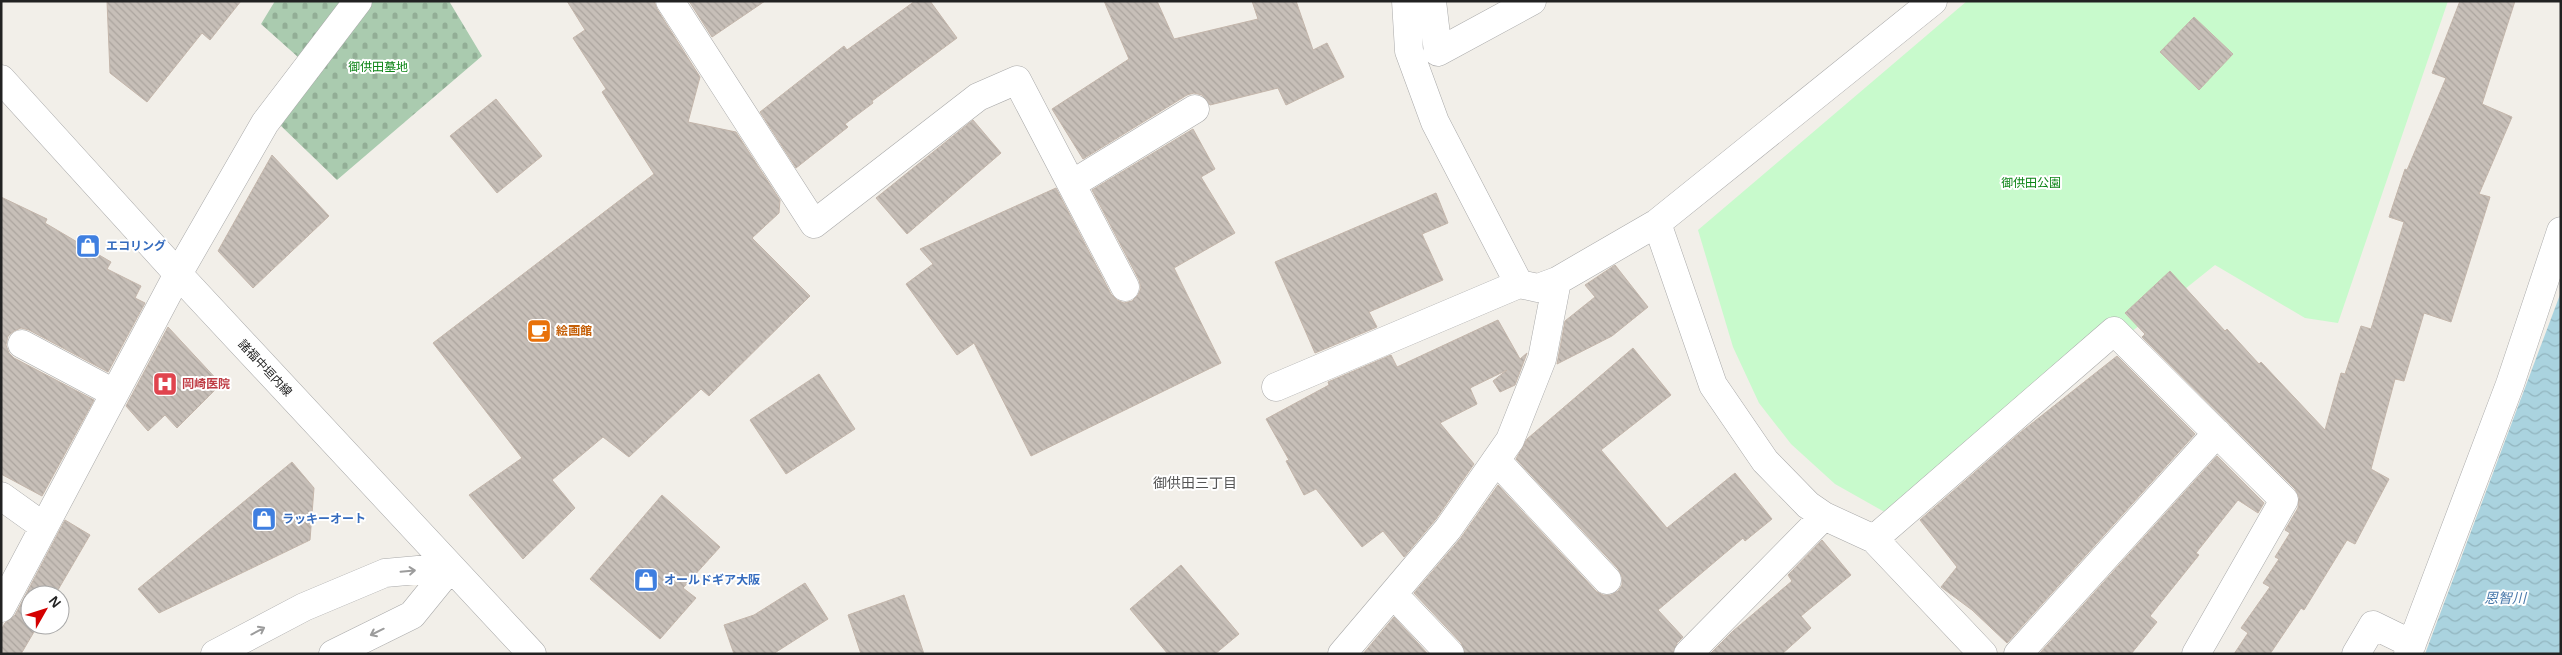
<svg xmlns="http://www.w3.org/2000/svg" width="2562" height="655" font-family="Helvetica,'Noto Sans JP',sans-serif">
<style>
.cemetery{fill:url(#cemetery-stones)}
.park{fill:#c8facc}
.water{fill:url(#water-waves)}
.building{fill:url(#building-back-hatch);stroke:#c4b6ab}
.lines{fill:none;stroke-linecap:round;stroke-linejoin:round}
.minor-casing{stroke:#a9a9a9;stroke-width:29}
.minor{stroke:#fff;stroke-width:28}
.oneway{stroke:#9c9c9c}
.labels{text-anchor:middle;stroke-width:4;stroke-linejoin:round;paint-order:stroke}
.park-label{font-size:12px;fill:#0c8416;stroke:#fff}
.shop-label{font-size:12px;font-weight:bold;fill:#366cbe;stroke:#fff;text-anchor:start}
.food-label{font-size:12px;font-weight:bold;fill:#c56008;stroke:#fff;text-anchor:start}
.street-label{font-size:12px;fill:#222;stroke:#fff}
.health-label{font-size:12px;font-weight:bold;fill:#be3a42;stroke:#fff;text-anchor:start}
.neighbourhood-label{font-size:14px;fill:#555;stroke:#fff}
.water-label{font-size:14px;font-style:italic;fill:#4a7aab;stroke:#fff}
</style>
<defs>
<pattern id="cemetery-stones" width="16" height="16" patternUnits="userSpaceOnUse" patternTransform="scale(1.25)"><rect width="16" height="16" fill="#aacbaf"/><path d="M2 7V4a2 2 0 0 1 4 0v3zM10 15v-3a2 2 0 0 1 4 0v3z" fill="#92ae96"/></pattern>
<pattern id="water-waves" width="16" height="10" patternUnits="userSpaceOnUse" patternTransform="scale(1.25)"><rect width="16" height="10" fill="#aad3df"/><path d="M0 5q4-4 8 0t8 0" fill="none" stroke="#92b5bf"/></pattern>
<pattern id="building-back-hatch" width="6" height="6" patternUnits="userSpaceOnUse" patternTransform="scale(1.25)"><rect width="6" height="6" fill="#c7bfb8"/><path d="M-1 5l2 2M0 0l6 6M5-1l2 2" fill="none" stroke="#aba49e"/></pattern>
</defs>
<rect width="100%" height="100%" fill="#f2efe9"/>
<path class="cemetery" d="M 275,1 L 360,1 L 368,7 L 373,1 L 449,1 L 482,56 L 337,180 L 279,124 L 317,74 L 261,24 Z"/>
<path class="park" d="M 1967,1 L 2448,1 L 2338,323 L 2305,318 L 2215,265 L 1897,519 L 1835,484 L 1791,444 L 1759,403 L 1733,347 L 1698,230 Z"/>
<path class="water" d="M 2561,292 L 2561,654 L 2425,654 Z"/>
<path class="building" d="M 107,1 L 241,1 L 210,40 L 202,33 L 147,102 L 110,73 Z
M 567,1 L 654,1 L 657,9 L 700,77 L 688,122 L 736,132 L 780,200 L 779,213 L 752,238 L 810,296 L 709,396 L 701,389 L 629,457 L 603,437 L 552,480 L 575,508 L 523,559 L 469,495 L 522,458 L 433,343 L 654,174 L 602,92 L 606,89 L 573,38 L 585,30 Z
M 689,1 L 765,1 L 712,37 Z
M 915,1 L 930,1 L 957,38 L 872,101 L 873,103 L 845,124 L 848,127 L 796,168 L 760,112 L 844,46 L 847,50 Z
M 1104,1 L 1157,1 L 1174,39 L 1258,19 L 1252,1 L 1296,1 L 1313,50 L 1327,43 L 1344,77 L 1286,105 L 1278,88 L 1210,105 L 1202,95 L 1194,93 L 1187,95 L 1083,159 L 1052,109 L 1129,59 Z
M 2460,1 L 2515,1 L 2482,104 L 2512,117 L 2479,194 L 2490,197 L 2451,322 L 2424,313 L 2404,381 L 2395,379 L 2371,469 L 2389,479 L 2355,544 L 2347,540 L 2304,610 L 2301,608 L 2270,654 L 2234,654 L 2248,633 L 2241,628 L 2270,587 L 2263,583 L 2279,559 L 2275,557 L 2290,533 L 2285,530 L 2298,508 L 2299,497 L 2295,489 L 2142,337 L 2145,334 L 2125,313 L 2170,271 L 2225,331 L 2227,329 L 2259,364 L 2261,362 L 2325,430 L 2341,373 L 2345,374 L 2361,326 L 2371,329 L 2404,222 L 2389,217 L 2405,169 L 2407,170 L 2446,78 L 2432,73 Z
M 2194,17 L 2233,54 L 2199,90 L 2160,52 Z
M 496,99 L 542,156 L 497,193 L 450,136 Z
M 973,120 L 1001,153 L 907,234 L 876,198 Z
M 1193,129 L 1215,169 L 1201,177 L 1235,233 L 1174,268 L 1221,363 L 1031,456 L 974,343 L 957,355 L 906,284 L 933,264 L 920,249 L 1056,188 L 1111,294 L 1117,300 L 1124,303 L 1132,301 L 1138,295 L 1141,288 L 1139,280 L 1092,190 Z
M 272,155 L 329,216 L 253,288 L 218,251 Z
M 1436,193 L 1448,223 L 1422,234 L 1443,280 L 1369,312 L 1377,327 L 1315,353 L 1275,262 Z
M 1,197 L 47,219 L 45,223 L 111,262 L 107,269 L 141,286 L 135,298 L 145,303 L 108,372 L 29,330 L 21,328 L 14,331 L 8,336 L 6,345 L 9,353 L 14,358 L 94,400 L 42,496 L 1,474 Z
M 1615,265 L 1648,307 L 1612,336 L 1557,364 L 1565,321 L 1595,297 L 1585,285 Z
M 1498,320 L 1520,359 L 1527,353 L 1515,385 L 1500,392 L 1493,381 L 1507,370 L 1470,388 L 1477,404 L 1440,423 L 1474,464 L 1436,519 L 1404,557 L 1383,531 L 1362,547 L 1316,489 L 1304,495 L 1286,461 L 1289,460 L 1266,419 L 1329,385 L 1328,382 L 1391,355 L 1397,367 Z
M 168,327 L 221,384 L 177,428 L 165,415 L 148,431 L 126,406 Z
M 1633,348 L 1671,395 L 1601,450 L 1667,528 L 1735,473 L 1772,519 L 1745,541 L 1743,538 L 1658,610 L 1683,637 L 1677,643 L 1673,654 L 1465,654 L 1461,643 L 1414,593 L 1460,539 L 1498,485 L 1596,591 L 1603,595 L 1611,595 L 1618,591 L 1622,585 L 1622,577 L 1618,569 L 1516,459 L 1527,439 Z
M 2117,356 L 2195,434 L 2007,643 L 1972,610 L 1941,587 L 1957,567 L 1920,520 L 2021,432 Z
M 819,374 L 855,429 L 786,474 L 750,420 Z
M 2217,456 L 2264,503 L 2258,513 L 2238,500 L 2196,553 L 2199,555 L 2150,616 L 2157,622 L 2131,654 L 2039,654 Z
M 292,462 L 314,488 L 310,540 L 159,613 L 138,589 Z
M 662,495 L 720,547 L 683,588 L 696,598 L 660,639 L 590,579 Z
M 65,520 L 90,535 L 55,595 L 30,595 L 30,625 L 38,625 L 21,654 L 1,654 L 1,630 L 5,623 L 15,615 Z
M 1822,540 L 1851,575 L 1801,616 L 1811,628 L 1782,654 L 1710,654 L 1733,631 L 1792,581 L 1788,575 Z
M 1181,565 L 1239,634 L 1215,654 L 1168,654 L 1130,609 Z
M 805,583 L 828,619 L 773,654 L 734,654 L 724,625 L 754,615 Z
M 904,595 L 924,654 L 861,654 L 848,615 Z
M 1394,617 L 1428,654 L 1363,654 Z"/>
<g class="lines">
<defs>
<path id="minor" d="M 670,1 L 814,224 L 978,97 L 1017,80 L 1125,287
M 1406,1 L 1409,51 L 1435,122 L 1519,284 L 1538,288 L 1557,281 L 1657,223 L 1933,1
M 1432,1 L 1438,52 L 1532,1
M 1,79 L 178,274 L 532,654
M 1072,184 L 1195,109
M 1657,223 L 1713,385 L 1765,461 L 1808,505 L 1824,516 L 1874,539 L 1983,654
M 22,344 L 114,393
M 1276,387 L 1519,284
M 1496,460 L 1607,580
M 1,496 L 43,526
M 1874,539 L 2114,331 L 2284,500 L 2196,654
M 1393,594 L 1450,654
M 1,608 L 178,274 L 265,123 L 358,1
M 215,654 L 304,607 L 385,573 L 451,567
M 333,654 L 412,615 L 451,567
M 1342,654 L 1448,529 L 1510,440 L 1542,359 L 1557,281
M 1688,654 L 1824,516
M 2018,654 L 2217,433
M 2356,654 L 2373,625 L 2412,644
M 2408,654 L 2510,384 L 2561,231"/>
</defs>
<use href="#minor" class="minor-casing"/>
<use href="#minor" class="minor"/>
</g>
<defs><path id="oneway-shaft" d="M-6 0H5M1.5-3L5.5 0L1.5 3" fill="none" stroke-width="1.6" stroke-linecap="round" stroke-linejoin="round" transform="scale(1.25)"/></defs>
<g class="oneway">
<use href="#oneway-shaft" transform="translate(408 571) rotate(-5)"/>
<use href="#oneway-shaft" transform="translate(258 631) rotate(-28)"/>
<use href="#oneway-shaft" transform="translate(377 632) rotate(154)"/>
</g>
<defs>
<symbol id="shop-square" viewBox="-11 -11 22 22"><rect x="-9" y="-9" width="18" height="18" rx="4" fill="#3f7fe0" stroke="#fff"/><path d="M-5-2.5h2.3a2.7 3.5 0 0 1 5.4 0H5L5.5 6h-11ZM-1.5-2.5h3a1.5 2.3 0 0 0-3 0Z" fill="#fff"/></symbol>
<symbol id="cafe-square" viewBox="-11 -11 22 22"><rect x="-9" y="-9" width="18" height="18" rx="4" fill="#e8710a" stroke="#fff"/><path d="M-5.5-4.5H6V0H3Q3 3.5 0 3.5H-2.5Q-5.5 3.5-5.5 0ZM3-3.2v2h1.7v-2ZM-6 4.5H4V6H-6Z" fill="#fff"/></symbol>
<symbol id="hospital-square" viewBox="-11 -11 22 22"><rect x="-9" y="-9" width="18" height="18" rx="4" fill="#e0444e" stroke="#fff"/><path d="M-5-5h3v3.5h4V-5h3V5h-3V1.5h-4V5h-3Z" fill="#fff"/></symbol>
</defs>
<g fill-rule="evenodd">
<use href="#shop-square" x="74" y="232" width="28" height="28"/>
<use href="#cafe-square" x="525" y="317" width="28" height="28"/>
<use href="#hospital-square" x="151" y="370" width="28" height="28"/>
<use href="#shop-square" x="250" y="505" width="28" height="28"/>
<use href="#shop-square" x="632" y="566" width="28" height="28"/>
</g>
<g class="labels">
<g class="park-label">
<text x="378" y="71">御供田墓地</text>
<text x="2031" y="187">御供田公園</text>
</g>
<g class="shop-label">
<text x="106" y="250">エコリング</text>
<text x="282" y="523">ラッキーオート</text>
<text x="664" y="584">オールドギア大阪</text>
</g>
<g class="food-label">
<text x="556" y="335">絵画館</text>
</g>
<g class="street-label">
<text transform="translate(265 368) rotate(47)" y="4">諸福中垣内線</text>
</g>
<g class="health-label">
<text x="182" y="388">岡崎医院</text>
</g>
<g class="neighbourhood-label">
<text x="1195" y="488">御供田三丁目</text>
</g>
<g class="water-label">
<text x="2505" y="603">恩智川</text>
</g>
</g>
<rect width="2562" height="655" fill="none" stroke="#222222" stroke-width="5"/>
<g transform="translate(45 610) rotate(51)"><circle r="24" fill="#ffffff" stroke="#a7a7a7"/>
<path d="M0-4L9 19L0 12L-9 19Z" fill="#d40000"/>
<text y="-8" font-size="14" font-weight="bold" text-anchor="middle" fill="#222222">N</text>
</g>
</svg>
